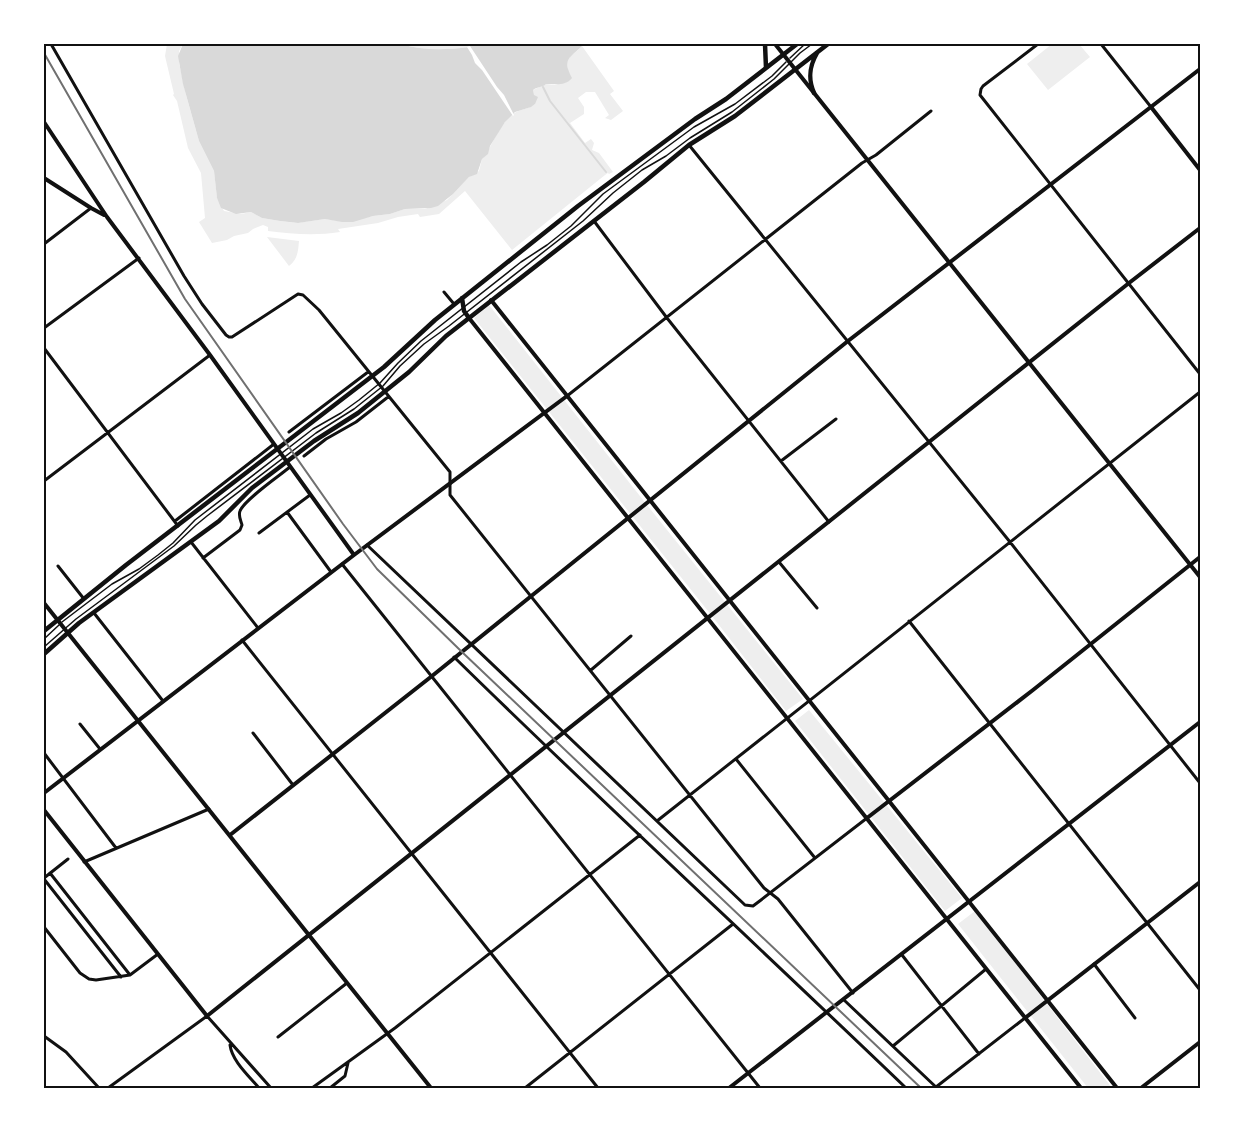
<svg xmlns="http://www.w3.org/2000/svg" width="1244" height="1132" font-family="'Playfair Display',serif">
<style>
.green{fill:#eee}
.water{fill:#d9d9d9}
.pier{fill:#fff}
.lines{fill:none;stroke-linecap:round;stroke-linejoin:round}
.stream{stroke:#d9d9d9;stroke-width:2}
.service{stroke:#111;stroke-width:1.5}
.minor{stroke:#111;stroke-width:3}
.tertiary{stroke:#111;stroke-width:4}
.secondary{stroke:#111;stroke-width:4}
.primary{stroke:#111;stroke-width:4.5}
.rail{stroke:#707070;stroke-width:2}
.neatline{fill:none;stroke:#111;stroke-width:2}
</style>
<rect width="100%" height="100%" fill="#fff"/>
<path class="green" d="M 167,44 L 183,44 L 179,51 L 179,63 L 186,95 L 199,141 L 214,171 L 217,198 L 224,211 L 241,214 L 251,212 L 262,218 L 280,221 L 297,223 L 325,219 L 347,222 L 373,216 L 390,214 L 405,209 L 425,209 L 447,200 L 469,177 L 479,171 L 482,159 C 487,155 487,152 490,147 C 495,137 502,125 509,117 C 517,109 527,110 535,104 L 533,90 L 546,84 L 555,85 L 570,80 C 565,55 565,63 582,46 L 614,91 L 610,94 L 623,111 L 611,120 L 605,118 L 609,115 L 595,92 L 586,92 L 578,98 L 584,107 L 584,114 L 570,123 L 585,143 L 591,139 L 594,143 L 592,150 L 599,153 L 613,172 L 609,174 L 608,173 L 605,175 L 512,250 L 465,191 L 439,214 L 420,217 L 418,214 L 398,217 L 378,223 L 338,229 L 340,232 C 315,236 292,234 268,231 L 268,227 L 263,225 L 253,229 L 248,233 L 234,236 L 227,240 L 212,243 L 199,222 L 205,218 L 201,173 L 188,148 L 177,101 L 173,95 L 174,94 L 165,56 Z
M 401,44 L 469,44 L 471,45 L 469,47 C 445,50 425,51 401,44 Z
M 1052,44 L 1079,44 L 1090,57 L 1048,90 L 1027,64 Z
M 267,237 L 299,241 C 298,251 298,259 289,266 Z
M 489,305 L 651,510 L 803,699 L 786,711 L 708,611 L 474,318 Z
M 809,710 L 962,898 L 945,911 L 795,721 Z
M 975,911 L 1112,1088 L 1088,1088 L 958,924 Z"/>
<path class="water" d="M 183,44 L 401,44 C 424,51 445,50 469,47 L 471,44 L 583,44 L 582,46 C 569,59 562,59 572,78 C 566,86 556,84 546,84 C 542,88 538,86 533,90 L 534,95 L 538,97 L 535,104 L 531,107 L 515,112 L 505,122 L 490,146 L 488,154 L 482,159 L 477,174 L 469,177 L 453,194 L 438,206 L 431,208 L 405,209 L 390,214 L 373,216 L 353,222 L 342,222 L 325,219 L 298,223 L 280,221 L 262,218 L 251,212 L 236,214 L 221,208 L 217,198 L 214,171 L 199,141 L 183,84 L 178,56 Z"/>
<path class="pier" d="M 470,46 L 497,87 L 504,95 L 514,115 L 513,116 L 482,70 L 475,63 L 472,55 L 467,47 Z"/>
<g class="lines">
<path class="stream" d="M 543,87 L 550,101 L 606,172"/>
<path class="service" d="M 790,58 L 805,44
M 62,622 L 112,584 L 139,569 L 158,555 L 173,543 L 195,520 L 313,429 L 341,413 L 359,400 L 380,383 L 398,363 L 421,341 L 521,262 L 547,245 L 571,226 L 603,194 L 694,127 L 735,104 L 772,76 L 786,62
M 44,639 L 59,625
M 44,647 L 76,619 L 174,546 L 196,525 L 207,516 L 316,433 L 354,409 L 383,386 L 400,366 L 424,344 L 449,326 L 583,221 L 613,193 L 642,170 L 666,156 L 690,138 L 732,112 L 774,79 L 800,53 L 812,44"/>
<path class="minor" d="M 51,44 L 184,276 L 202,304 L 226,335 L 229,337 L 232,337 L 298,294 L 303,295 L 319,310 L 450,472 L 450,495 L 764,888 L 778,899 L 853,993
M 1038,44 L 983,86 L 981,89 L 980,95 L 1200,374
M 1101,44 L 1151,107
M 689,145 L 1010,542 L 1200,783
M 594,221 L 667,318 L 829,522
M 44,244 L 91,208
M 444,292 L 454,304
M 44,328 L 139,258
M 44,348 L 178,526
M 567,396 L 862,163 L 876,155 L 931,111
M 289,432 L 368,372
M 304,456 L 326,439 L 356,422 L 388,397
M 781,461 L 836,419
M 44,481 L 210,355
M 287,512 L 331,572
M 175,521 L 274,444
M 259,533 L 310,495
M 191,542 L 258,628
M 367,545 L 745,905 L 753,906 L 761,900 L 867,818
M 203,558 L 240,530 L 242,525 C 241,521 238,516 240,511 C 244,500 279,476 290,467
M 779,562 L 817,608
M 342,564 L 760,1088
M 58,566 L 84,599
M 94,613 L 163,701
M 909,621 L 1200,990
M 242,640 L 598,1088
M 454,657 C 603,803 756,944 906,1088
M 591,670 L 631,636
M 80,724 L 100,749
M 253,733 L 293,785
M 44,753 L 116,848
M 736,759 L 815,858
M 657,821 L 1200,392
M 84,862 L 209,809
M 50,873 L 130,975
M 44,878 L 68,859
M 44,879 L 121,977
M 44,927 L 80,973 L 89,979 L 96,980 L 130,975 L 158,954
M 902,955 L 979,1054
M 1094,964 L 1135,1018
M 844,1000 L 937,1088
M 44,1036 L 66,1052 L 99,1088
M 278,1037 L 347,983
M 230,1045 C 232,1061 249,1076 259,1088
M 893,1046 L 986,969
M 936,1087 L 1025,1018
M 108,1088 L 207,1016 L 271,1088
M 312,1088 L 395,1028 L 640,835
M 330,1088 L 345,1076 L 348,1063
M 525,1088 L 733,924"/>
<path class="tertiary" d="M 1151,107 L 1200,170
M 44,122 L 107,217 L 210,355 L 354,555
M 44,178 L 91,208 L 104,215
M 44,793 L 354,555 L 567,396
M 867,818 L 1033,690 L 1200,557
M 230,835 L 432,676 L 848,341 L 1200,69
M 1025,1018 L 1200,882
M 729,1088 L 1200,722"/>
<path class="secondary" d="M 775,44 L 1200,577
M 491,300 L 1117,1088
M 469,318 L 1081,1088
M 44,603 L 431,1088
M 44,810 L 207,1016 L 1129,283 L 1200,228
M 1141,1088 L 1200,1042"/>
<path class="primary" d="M 765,44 L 766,68
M 814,93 C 808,79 809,67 817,53
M 462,298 L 464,311 L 469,318
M 44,631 L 126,565 L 384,367 L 435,320 L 578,206 L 695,119 L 726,99 L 797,44
M 44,654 L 79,623 L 219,521 L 252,488 L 314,441 L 358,413 L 409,372 L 446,336 L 644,182 L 689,145 L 735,116 L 828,44"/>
<path class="rail" d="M 44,53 L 185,299 L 343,524 L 377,569 L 462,652 L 921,1088"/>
</g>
<rect width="1244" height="1132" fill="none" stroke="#ffffff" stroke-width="90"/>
<rect x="45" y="45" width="1154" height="1042" class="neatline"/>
</svg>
